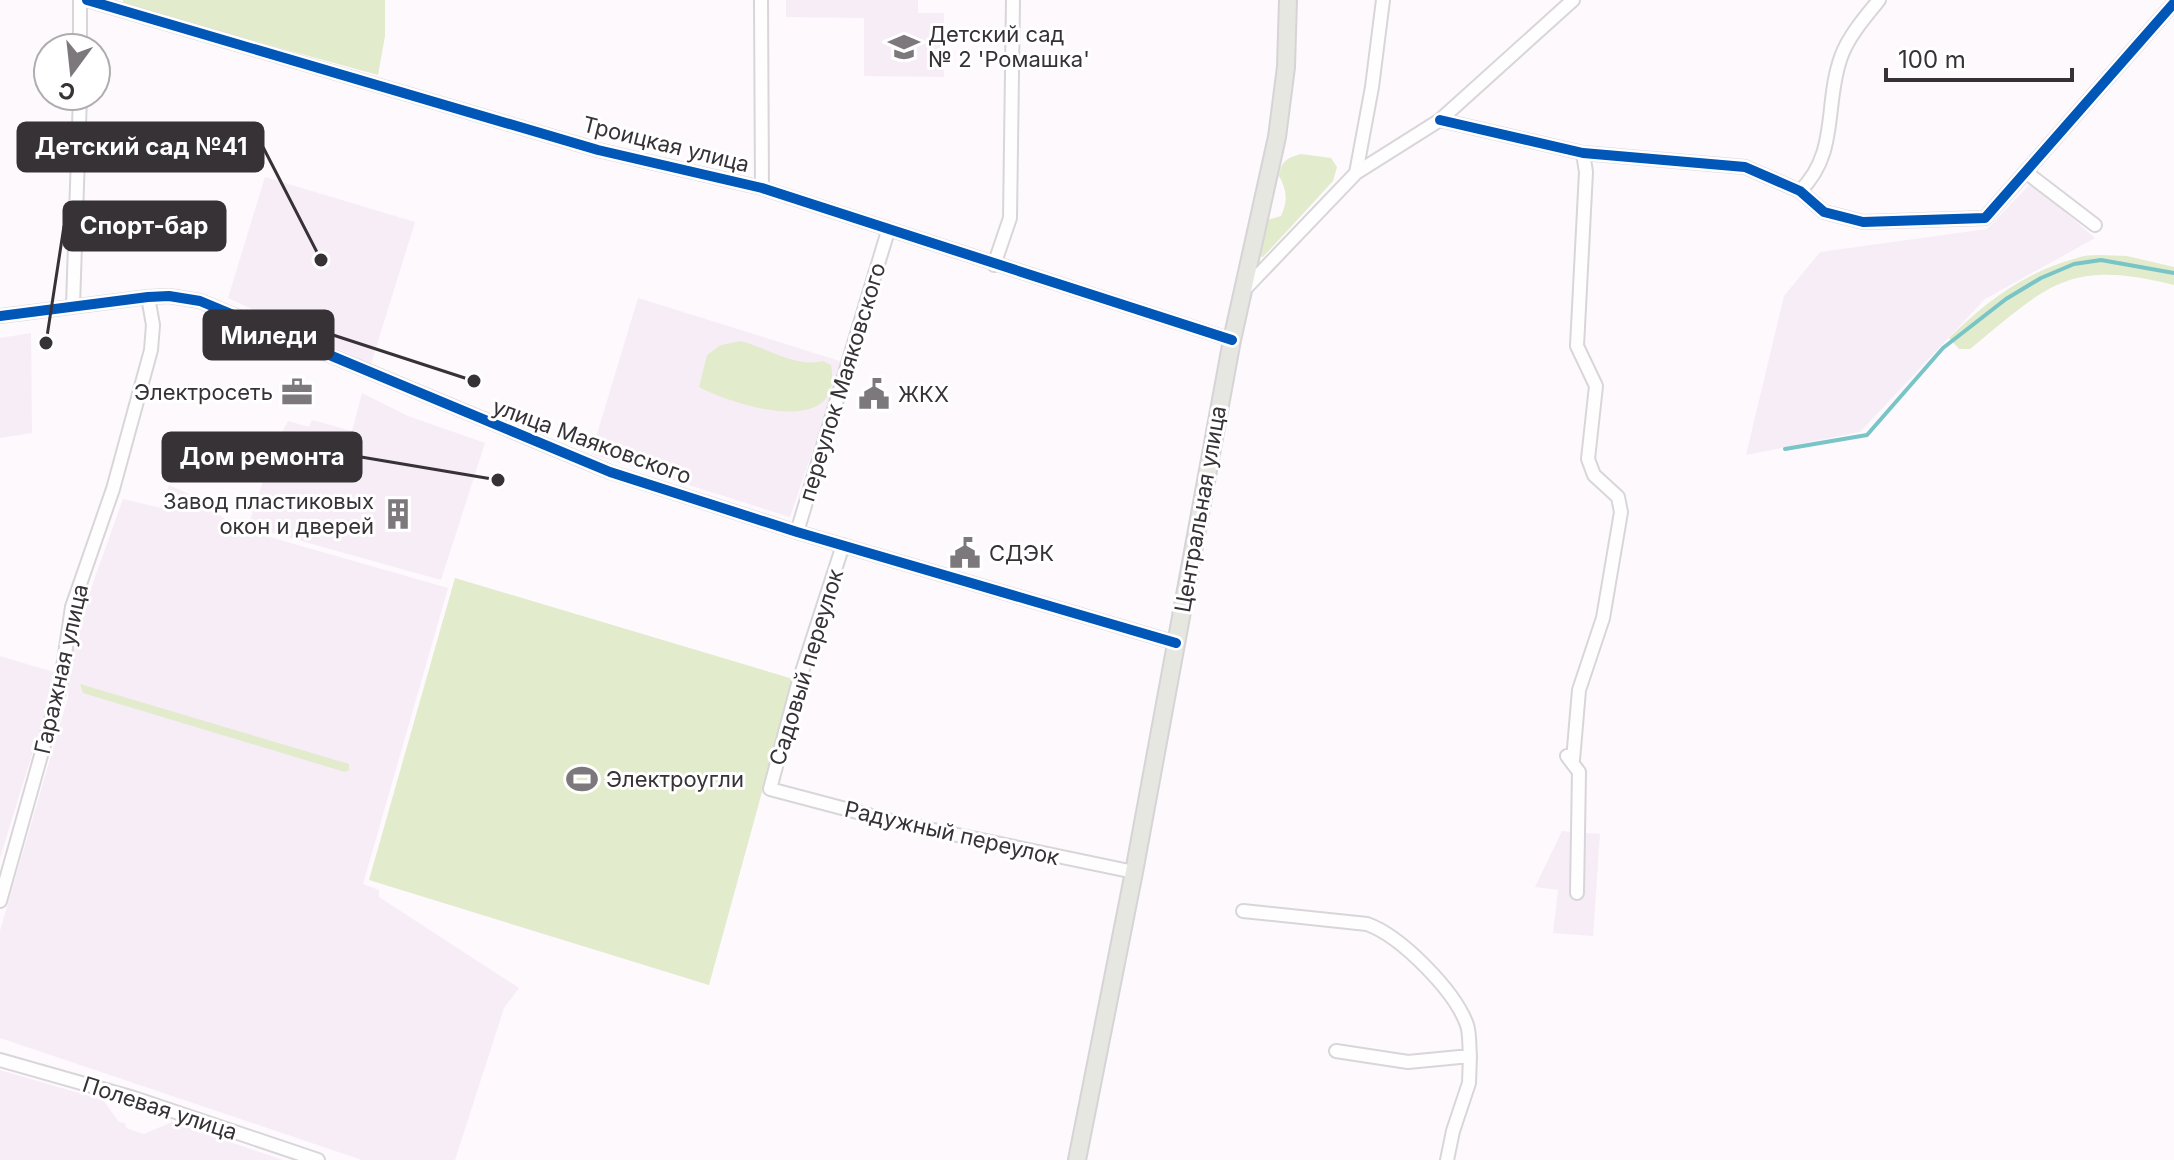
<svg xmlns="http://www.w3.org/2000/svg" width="2174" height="1160" font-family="Inter,sans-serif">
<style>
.built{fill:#f7edf7}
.green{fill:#e2ebcc}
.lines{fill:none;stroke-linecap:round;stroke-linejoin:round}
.stream{stroke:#79c4c7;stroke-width:4}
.minor-casing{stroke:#d9d6d9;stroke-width:16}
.major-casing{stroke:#d6d4d6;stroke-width:20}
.minor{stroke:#fffeff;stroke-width:12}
.major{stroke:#e6e7e1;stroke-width:16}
.cycleway-casing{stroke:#fff;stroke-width:15}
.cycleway{stroke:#0057b8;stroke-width:10}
.labels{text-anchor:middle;stroke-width:6;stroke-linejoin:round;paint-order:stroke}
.poi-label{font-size:22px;fill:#363236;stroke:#fff;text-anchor:start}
.street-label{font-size:22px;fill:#363236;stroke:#fff}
.leader{fill:none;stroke:#363236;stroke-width:3}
.callout-dot{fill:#363236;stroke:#fff;stroke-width:3}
.callout{fill:#363236;stroke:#363236;stroke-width:3}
.callout-label{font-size:24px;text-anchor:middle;font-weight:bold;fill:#fff}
</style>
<rect width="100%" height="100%" fill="#fdf9fd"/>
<path class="built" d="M 786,0 L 918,0 L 918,13 L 944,13 L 944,77 L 864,76 L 864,18 L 786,17 Z
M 265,177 L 415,222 L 371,364 L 228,298 Z
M 2031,183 L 2095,238 L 1985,299 L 1860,432 L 1746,455 L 1784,296 L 1820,252 L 1987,229 Z
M 638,298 L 843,362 L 790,517 L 591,454 Z
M 31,333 L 32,433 L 0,438 L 0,338 Z
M 362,393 L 408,416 L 485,443 L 441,580 L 248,526 L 275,445 L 288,421 L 309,427 L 312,420 L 352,431 Z
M 169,485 L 198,498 L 235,527 L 448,588 L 363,884 L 379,890 L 379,897 L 519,988 L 504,1008 L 455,1160 L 362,1160 L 0,1038 L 0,931 L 68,697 L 73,639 L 123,499 L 161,508 Z
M 0,656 L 57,673 L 0,858 Z
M 1562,831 L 1600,834 L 1593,936 L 1553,933 L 1558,890 L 1535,887 Z
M 0,1070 L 103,1100 L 119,1122 L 125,1123 L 126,1128 L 144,1134 L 172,1122 L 283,1160 L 0,1160 Z"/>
<path class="green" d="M 123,0 L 385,0 L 385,36 L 378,75 L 123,5 Z
M 1301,154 L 1331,158 L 1337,167 L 1333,181 L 1263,257 L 1258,256 L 1267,220 L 1281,216 C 1288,201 1287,190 1279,176 C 1281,161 1287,158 1301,154 Z
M 2127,256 L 2174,267 L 2174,285 C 2069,259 2049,284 1970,349 L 1959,349 L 1949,338 C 1985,302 2027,271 2077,258 C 2092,253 2111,256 2127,256 Z
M 741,341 C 767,348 796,368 823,361 L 831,365 C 845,441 733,405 699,387 L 707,355 L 721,345 Z
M 455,578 L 793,679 L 709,985 L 369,880 Z
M 80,684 L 349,764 L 349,770 L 345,772 L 83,693 Z"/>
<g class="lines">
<path class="stream" d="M 1785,449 L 1867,435 L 1943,348 L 2006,299 L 2041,278 L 2074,264 L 2101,260 L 2174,273"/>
<defs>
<path id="minor" d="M 87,0 L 598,150 L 762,188 L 1232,340
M 761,0 L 762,188
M 80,48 L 80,0
M 1440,120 L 1583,153 L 1745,167 L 1800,191 L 1824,212 L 1863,222 L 1985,218 L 2174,3
M 1356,173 L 1372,87 L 1383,0
M 2027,173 L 2095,225
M 1800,191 C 1839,153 1824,104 1841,57 C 1848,37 1865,17 1879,0
M 994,265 L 1010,218 L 1013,0
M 1245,289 L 1356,173 L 1440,120 L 1573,0
M 73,305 L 80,96
M 0,316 L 148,297 L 169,296 L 200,301 L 610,472 L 797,532 L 1176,643
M 797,532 L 888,231
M 843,545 L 798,684 L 770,789 L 895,822 L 1134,872
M 1567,756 L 1573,760 L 1579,690 L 1603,618 L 1621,512 L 1618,497 L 1594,475 L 1588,459 L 1596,386 L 1577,346 L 1586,172 L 1583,153
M 1567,756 L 1579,772 L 1577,893
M 0,901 L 60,688 L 72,607 L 113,489 L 151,350 L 153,325 L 148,297
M 1243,911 L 1367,924 C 1401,936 1455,991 1467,1025 C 1470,1034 1469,1046 1470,1056
M 1336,1051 L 1408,1062 L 1470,1056 L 1469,1083 L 1453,1131 L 1447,1160
M 0,1060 L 134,1098 L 318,1160"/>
<path id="major" d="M 1077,1160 L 1134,872 L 1232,340 L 1277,137 L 1286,67 L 1288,0"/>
</defs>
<use href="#minor" class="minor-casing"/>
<use href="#major" class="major-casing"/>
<use href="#minor" class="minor"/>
<use href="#major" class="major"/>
<defs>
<path id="cycleway" d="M 87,0 L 598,150 L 762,188 L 1232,340
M 1440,120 L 1583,153 L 1745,167 L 1800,191 L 1824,212 L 1863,222 L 1985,218 L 2174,3
M 0,316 L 148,297 L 169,296 L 200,301 L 610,472 L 797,532 L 1176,643"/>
</defs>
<use href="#cycleway" class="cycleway-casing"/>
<use href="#cycleway" class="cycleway"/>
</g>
<defs>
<symbol id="school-bare" viewBox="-9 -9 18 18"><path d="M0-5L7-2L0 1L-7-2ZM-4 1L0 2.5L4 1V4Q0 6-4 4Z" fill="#7c787c" stroke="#fff" stroke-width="2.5" paint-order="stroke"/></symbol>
<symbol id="office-bare" viewBox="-9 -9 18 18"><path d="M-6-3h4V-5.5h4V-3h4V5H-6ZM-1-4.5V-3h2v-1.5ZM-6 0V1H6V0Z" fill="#7c787c" stroke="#fff" stroke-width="2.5" paint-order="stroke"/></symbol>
<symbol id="civic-bare" viewBox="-9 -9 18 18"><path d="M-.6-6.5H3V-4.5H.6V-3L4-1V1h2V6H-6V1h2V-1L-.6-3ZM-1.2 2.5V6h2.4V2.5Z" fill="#7c787c" stroke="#fff" stroke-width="2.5" paint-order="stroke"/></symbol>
<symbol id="building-bare" viewBox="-9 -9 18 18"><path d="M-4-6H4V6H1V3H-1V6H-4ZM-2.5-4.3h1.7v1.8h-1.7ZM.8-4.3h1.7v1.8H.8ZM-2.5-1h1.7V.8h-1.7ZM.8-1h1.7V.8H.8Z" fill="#7c787c" stroke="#fff" stroke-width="2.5" paint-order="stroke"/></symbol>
<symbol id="stadium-bare" viewBox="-9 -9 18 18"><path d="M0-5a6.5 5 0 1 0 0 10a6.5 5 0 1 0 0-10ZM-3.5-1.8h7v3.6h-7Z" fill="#7c787c" stroke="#fff" stroke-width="2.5" paint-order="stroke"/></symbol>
</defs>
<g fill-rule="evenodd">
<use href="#school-bare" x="882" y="25" width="44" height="44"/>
<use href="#office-bare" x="275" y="370" width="44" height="44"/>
<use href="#civic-bare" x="852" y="372" width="44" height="44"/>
<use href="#building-bare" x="376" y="492" width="44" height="44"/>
<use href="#civic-bare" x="943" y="531" width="44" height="44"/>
<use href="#stadium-bare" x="560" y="757" width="44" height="44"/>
</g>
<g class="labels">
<g class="poi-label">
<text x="928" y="42">Детский сад<tspan x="928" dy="25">№ 2 'Ромашка'</tspan></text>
<text x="273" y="400" text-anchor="end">Электросеть</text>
<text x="898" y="402">ЖКХ</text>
<text x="374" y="509" text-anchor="end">Завод пластиковых<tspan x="374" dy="25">окон и дверей</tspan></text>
<text x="989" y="561">СДЭК</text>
<text x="606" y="787">Электроугли</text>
</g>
<g class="street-label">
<text transform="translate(666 144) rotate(14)" y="8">Троицкая улица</text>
<text transform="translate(842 382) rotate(-73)" y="8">переулок Маяковского</text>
<text transform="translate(592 441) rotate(20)" y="8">улица Маяковского</text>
<text transform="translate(1200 509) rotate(-80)" y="8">Центральная улица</text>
<text transform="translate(806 667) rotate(-73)" y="8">Садовый переулок</text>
<text transform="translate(61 669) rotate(-77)" y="8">Гаражная улица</text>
<text transform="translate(952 833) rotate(13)" y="8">Радужный переулок</text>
<text transform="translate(160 1108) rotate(18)" y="8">Полевая улица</text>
</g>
</g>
<path class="leader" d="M321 260L263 147M46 343L64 226M474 381L333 335M498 480L361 457"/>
<g class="callout-dot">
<circle cx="321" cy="260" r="8"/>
<circle cx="46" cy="343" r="8"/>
<circle cx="474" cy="381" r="8"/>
<circle cx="498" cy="480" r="8"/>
</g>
<g class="callout">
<rect x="18" y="123" width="245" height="48" rx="8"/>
<rect x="64" y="202" width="161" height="48" rx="8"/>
<rect x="204" y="311" width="129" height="48" rx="8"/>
<rect x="163" y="433" width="198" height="48" rx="8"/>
</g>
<g class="callout-label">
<text x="141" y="155">Детский сад №41</text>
<text x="144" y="234">Спорт-бар</text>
<text x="269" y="344">Миледи</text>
<text x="262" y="465">Дом ремонта</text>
</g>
<g transform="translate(72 72) rotate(195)"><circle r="38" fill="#ffffff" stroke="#afadaf" stroke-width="2"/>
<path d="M0-6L14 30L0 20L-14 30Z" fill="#7c787c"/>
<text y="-12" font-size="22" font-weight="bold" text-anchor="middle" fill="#363236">С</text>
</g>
<path d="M1886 68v12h186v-12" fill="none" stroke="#363236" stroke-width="4"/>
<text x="1898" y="68" font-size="24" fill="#363236" stroke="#ffffff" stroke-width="6" paint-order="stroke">100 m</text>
</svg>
